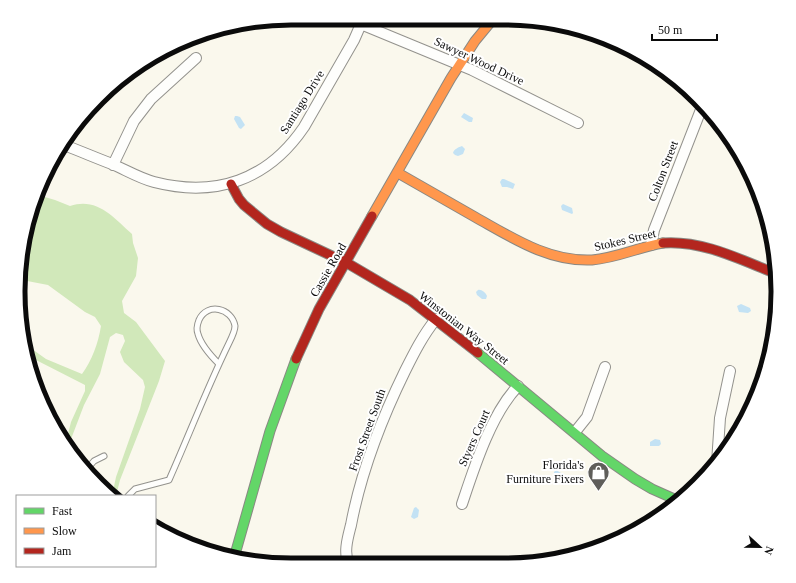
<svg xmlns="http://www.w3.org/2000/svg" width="796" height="583" font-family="Georgia,serif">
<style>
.forest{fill:#d1e8ba}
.water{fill:#c3e2f4}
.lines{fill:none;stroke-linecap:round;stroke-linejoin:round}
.lane-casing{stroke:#93928d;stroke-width:7}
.street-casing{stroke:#93928d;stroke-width:12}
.fast-casing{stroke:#898883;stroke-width:11}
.slow-casing{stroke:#898883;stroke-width:11}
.jam-casing{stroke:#898883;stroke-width:11}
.lane{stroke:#fefefc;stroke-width:5}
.street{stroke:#fefefc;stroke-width:10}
.fast{stroke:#63d668;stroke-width:9}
.slow{stroke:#ff974d;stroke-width:9}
.jam{stroke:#b3261e;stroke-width:9}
.labels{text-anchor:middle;stroke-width:4;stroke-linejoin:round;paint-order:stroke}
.street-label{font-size:12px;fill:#0b0b0b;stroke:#fff}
.poi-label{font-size:12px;fill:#0b0b0b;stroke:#fff;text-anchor:end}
.rim{fill:none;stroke:#0b0b0b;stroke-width:5}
</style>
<rect width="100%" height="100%" fill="#faf8ed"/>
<path class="forest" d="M 38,195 L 55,200 L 70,206 C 97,197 113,217 132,234 L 133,243 L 138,258 L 136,276 L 122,301 L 124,313 L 136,322 L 165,361 L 159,381 L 120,480 L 116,496 L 112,496 L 116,477 L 140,409 L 145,387 L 143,380 L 124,362 L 120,352 L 125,341 L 123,335 L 116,333 L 110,337 L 100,374 L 84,405 L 68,447 L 66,442 L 71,422 L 85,391 L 85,385 L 36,360 L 27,354 L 25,344 L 46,359 L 82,374 C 92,360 98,344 101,326 L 95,317 L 85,312 L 48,285 L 22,280 L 23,238 Z"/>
<path class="water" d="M 464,113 L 473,118 L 472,122 L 469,122 L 461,117 Z
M 235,116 L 237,116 L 240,117 L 245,125 L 241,129 L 239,128 L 234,119 Z
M 462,146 L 465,149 L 463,154 L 458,156 L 455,155 L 453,153 C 454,149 459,147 462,146 Z
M 504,179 L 515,184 L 513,189 L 507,187 L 502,187 L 500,182 L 502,179 Z
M 563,204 L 572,208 L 573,213 L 572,214 L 562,210 L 561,206 Z
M 478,290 C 481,289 486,293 487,296 L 486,299 L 482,299 L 477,295 L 476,292 Z
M 741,304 L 750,308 L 751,311 L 748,313 L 739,312 L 737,306 Z
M 655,439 L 660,440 L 661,444 L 659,446 L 650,446 L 650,442 Z
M 556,470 L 566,476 L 564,481 L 561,482 L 553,476 L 554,472 Z
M 416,507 L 419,510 L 418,517 L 414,519 L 411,517 L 414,508 Z"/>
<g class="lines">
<defs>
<path id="lane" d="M 86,470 L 94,461 L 104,456
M 128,496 L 135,489 L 169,480 C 189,435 207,388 229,343 C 231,339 235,331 235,326 C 232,308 207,302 199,320 C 197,325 196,329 198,334 C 201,345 211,356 219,364"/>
<path id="street" d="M 346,18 L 472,70 L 578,123
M 64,145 C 80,151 96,158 112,164 C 126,170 139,178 154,182 C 216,198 268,180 304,127 L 354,40 L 361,24
M 113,165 L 134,121 L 151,99 L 196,58
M 651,245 L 654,230 L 702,107
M 575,432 L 587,417 L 605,367
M 717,463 L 720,418 L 730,371
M 462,504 C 474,468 491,414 518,386
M 561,556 L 563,557
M 349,564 C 343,553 348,537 351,525 C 361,472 381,420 405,371 C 414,353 423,335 436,319"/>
<path id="fast" d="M 478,353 L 602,456 L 635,479 L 652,489 L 679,501
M 234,558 L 270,431 L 296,359"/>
<path id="slow" d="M 398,173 C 424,188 449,202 475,217 C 511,237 548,262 592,260 C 617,258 639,247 663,243
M 372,216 L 451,78 L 475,41 L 494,18"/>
<path id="jam" d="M 231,184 L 239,199 L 244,205 L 267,224 L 281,232 L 347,263 L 410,300 L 478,353
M 663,243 C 703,240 741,260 777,274
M 296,359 L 319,309 L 372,216"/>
</defs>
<use href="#lane" class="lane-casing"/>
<use href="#street" class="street-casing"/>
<use href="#fast" class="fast-casing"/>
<use href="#slow" class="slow-casing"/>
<use href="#jam" class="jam-casing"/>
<use href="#lane" class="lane"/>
<use href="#street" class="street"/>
<use href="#fast" class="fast"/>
<use href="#slow" class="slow"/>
<use href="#jam" class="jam"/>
</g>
<defs>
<symbol id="shop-pin" viewBox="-11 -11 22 30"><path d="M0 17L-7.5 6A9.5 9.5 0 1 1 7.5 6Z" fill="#5f5e5a" stroke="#fff"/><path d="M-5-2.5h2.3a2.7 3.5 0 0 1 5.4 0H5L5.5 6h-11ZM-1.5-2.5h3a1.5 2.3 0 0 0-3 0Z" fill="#fff"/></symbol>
</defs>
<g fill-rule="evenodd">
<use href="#shop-pin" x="586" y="460" width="25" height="34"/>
</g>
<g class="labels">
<g class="street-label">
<text transform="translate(479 61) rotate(25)" y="4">Sawyer Wood Drive</text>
<text transform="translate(302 102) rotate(-58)" y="4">Santiago Drive</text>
<text transform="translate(663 171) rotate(-69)" y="4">Colton Street</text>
<text transform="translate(625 240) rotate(-13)" y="4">Stokes Street</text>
<text transform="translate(328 270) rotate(-60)" y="4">Cassie Road</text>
<text transform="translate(464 328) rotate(38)" y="4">Winstonian Way Street</text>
<text transform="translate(367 430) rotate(-70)" y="4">Frost Street South</text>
<text transform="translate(474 438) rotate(-66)" y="4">Styers Court</text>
</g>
<g class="poi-label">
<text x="584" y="469">Florida's<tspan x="584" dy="14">Furniture Fixers</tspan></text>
</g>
</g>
<path d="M0 0H796V583H0ZM291 25H505A266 266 0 0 1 771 291V292A266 266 0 0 1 505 558H291A266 266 0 0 1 25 292V291A266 266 0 0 1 291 25Z" fill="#fff" fill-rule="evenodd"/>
<path class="rim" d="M291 25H505A266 266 0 0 1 771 291V292A266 266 0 0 1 505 558H291A266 266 0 0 1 25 292V291A266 266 0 0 1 291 25Z"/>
<rect x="16" y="495" width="140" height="72" fill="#ffffff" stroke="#9d9d9d"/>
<rect x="24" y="508" width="20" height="6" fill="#63d668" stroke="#9d9d9d"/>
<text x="52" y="515" font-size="12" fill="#0b0b0b">Fast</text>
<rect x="24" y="528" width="20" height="6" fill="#ff974d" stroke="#9d9d9d"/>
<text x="52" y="535" font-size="12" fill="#0b0b0b">Slow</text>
<rect x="24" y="548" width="20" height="6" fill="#b3261e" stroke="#9d9d9d"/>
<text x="52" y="555" font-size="12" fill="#0b0b0b">Jam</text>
<g transform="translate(760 547) rotate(112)" stroke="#ffffff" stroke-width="3" paint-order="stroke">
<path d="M0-3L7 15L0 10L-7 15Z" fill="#0b0b0b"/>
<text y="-6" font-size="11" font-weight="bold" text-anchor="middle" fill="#0b0b0b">N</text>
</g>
<path d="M652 34v6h65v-6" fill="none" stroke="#0b0b0b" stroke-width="2"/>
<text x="658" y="34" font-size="12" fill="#0b0b0b" stroke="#ffffff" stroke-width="3" paint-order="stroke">50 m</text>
</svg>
